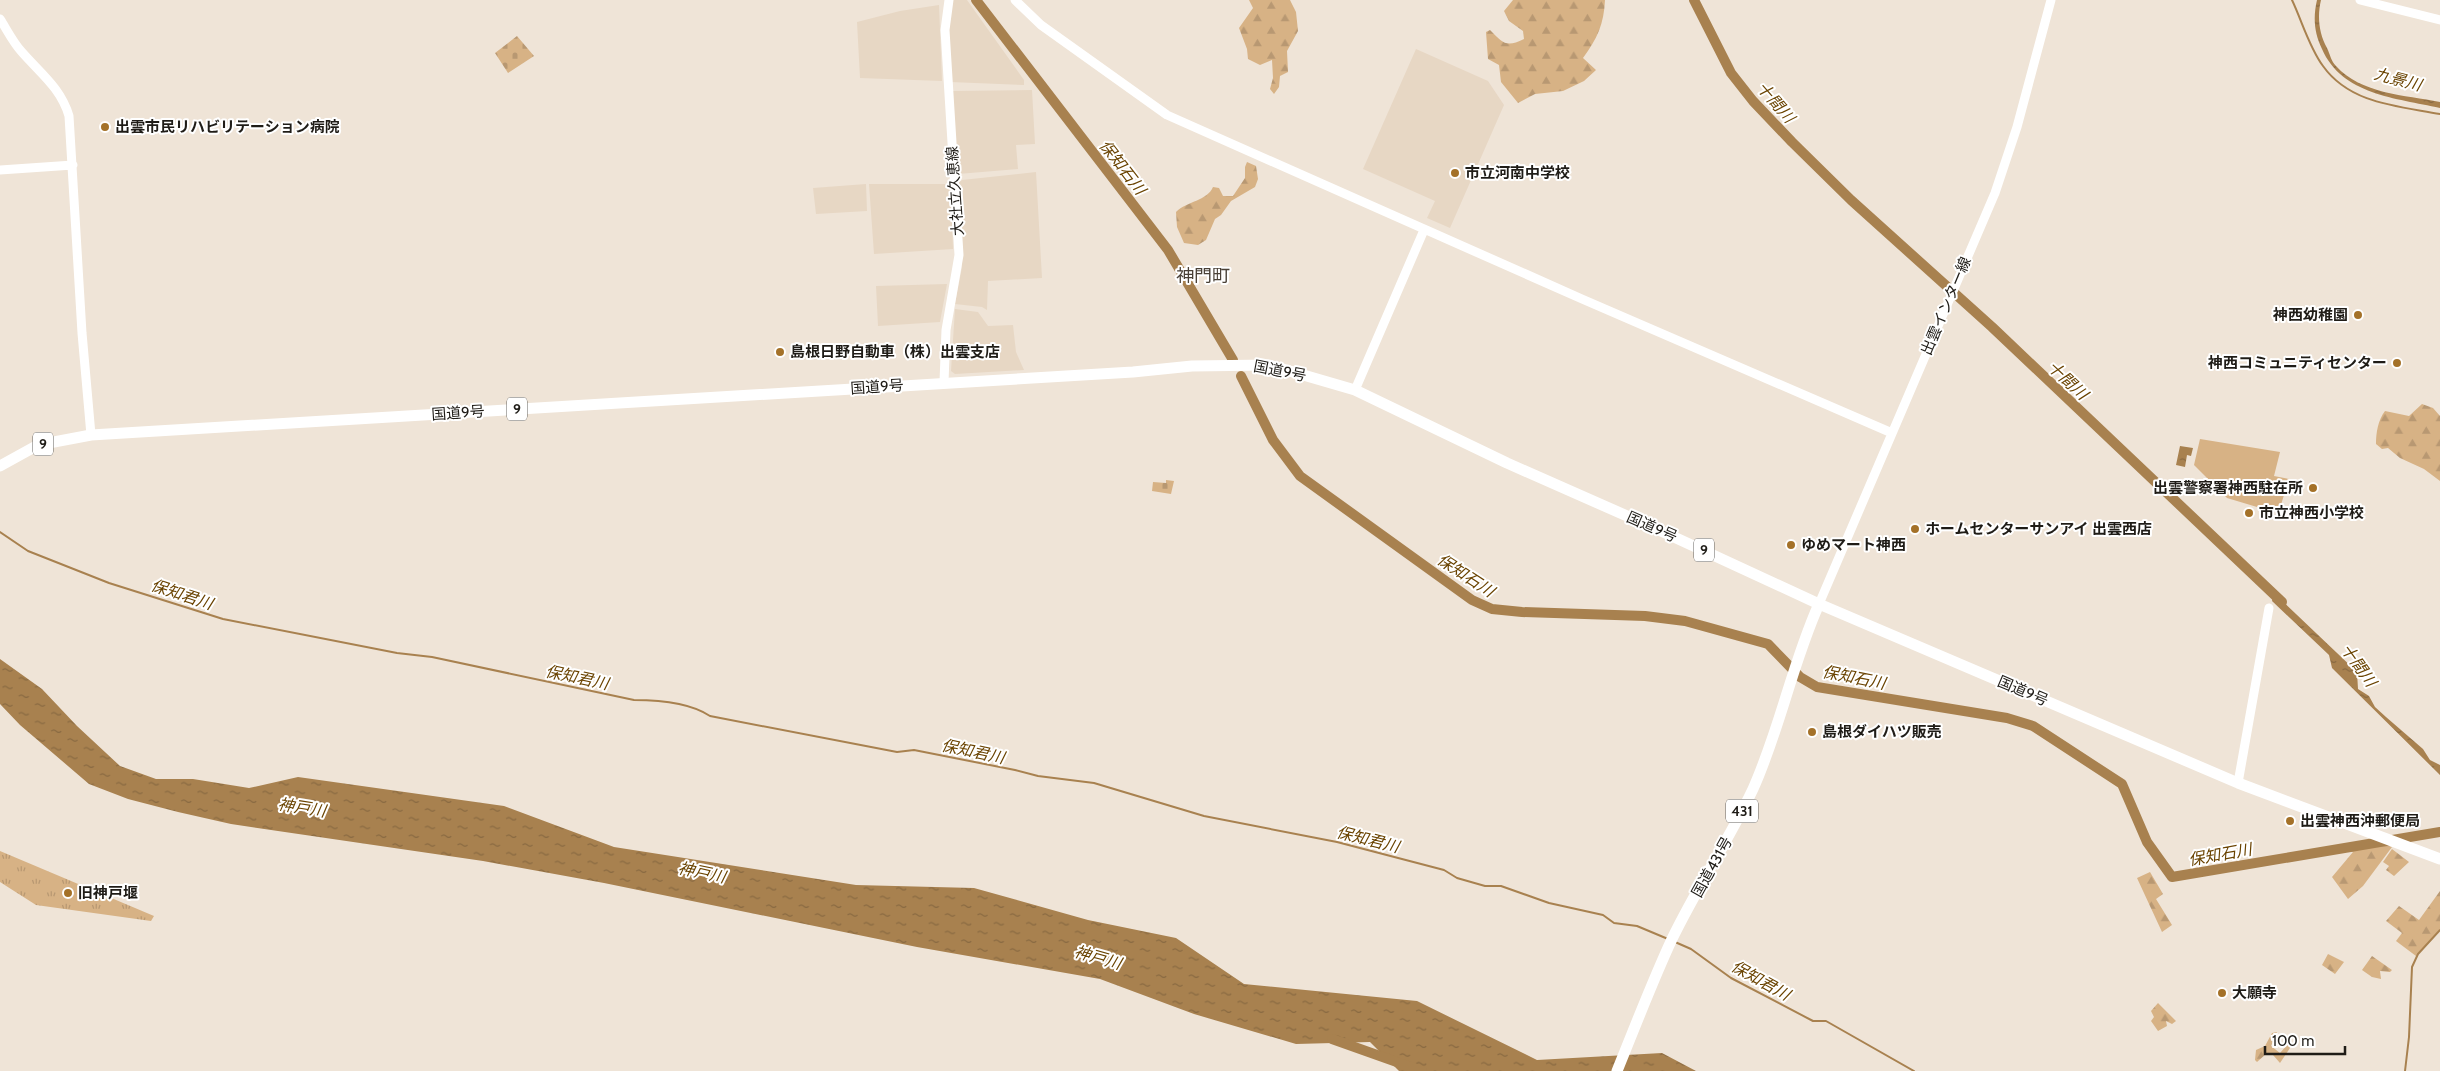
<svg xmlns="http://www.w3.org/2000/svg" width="2440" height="1071" font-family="Cabin,'Noto Sans JP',sans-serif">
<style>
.built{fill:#e7d7c4}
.grass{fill:url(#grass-tufts)}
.forest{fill:url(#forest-firs)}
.cemetery{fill:url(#cemetery-stones)}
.pitch{fill:#d7b285}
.water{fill:url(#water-ripples)}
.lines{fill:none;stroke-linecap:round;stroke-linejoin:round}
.stream{stroke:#a8814f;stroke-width:2}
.river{stroke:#a8814f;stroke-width:10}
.secondary{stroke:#fff;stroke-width:9}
.highway{stroke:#fff;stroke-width:11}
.poi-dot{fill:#a47128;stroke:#fff;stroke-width:2}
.labels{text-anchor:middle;stroke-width:4;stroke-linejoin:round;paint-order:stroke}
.shield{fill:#fff;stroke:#62605d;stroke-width:1}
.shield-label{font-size:14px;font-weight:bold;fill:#1f1c17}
.poi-label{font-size:15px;font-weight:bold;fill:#1f1c17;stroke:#fff;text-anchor:start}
.street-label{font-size:15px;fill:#1f1c17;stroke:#fff}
.water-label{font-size:16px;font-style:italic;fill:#6a4300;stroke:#fff}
.quarter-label{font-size:18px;fill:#4a4137;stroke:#fff}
</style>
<defs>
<pattern id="grass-tufts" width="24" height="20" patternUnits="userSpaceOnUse" patternTransform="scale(1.25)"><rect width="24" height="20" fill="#d7b285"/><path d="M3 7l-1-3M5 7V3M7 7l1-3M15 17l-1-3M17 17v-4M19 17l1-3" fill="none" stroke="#b89872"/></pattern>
<pattern id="forest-firs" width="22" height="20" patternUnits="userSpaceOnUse" patternTransform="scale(1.25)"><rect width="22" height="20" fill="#d7b285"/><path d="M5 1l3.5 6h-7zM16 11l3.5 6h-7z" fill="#b89872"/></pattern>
<pattern id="cemetery-stones" width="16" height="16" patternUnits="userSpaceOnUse" patternTransform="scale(1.25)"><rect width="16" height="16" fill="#d7b285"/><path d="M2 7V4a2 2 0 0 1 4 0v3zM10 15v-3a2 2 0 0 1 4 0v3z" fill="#b89872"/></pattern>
<pattern id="water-ripples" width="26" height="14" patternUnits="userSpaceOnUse" patternTransform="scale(1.25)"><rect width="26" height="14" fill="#a8814f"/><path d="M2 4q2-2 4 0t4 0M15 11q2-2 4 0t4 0" fill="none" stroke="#886941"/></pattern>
</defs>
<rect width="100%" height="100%" fill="#efe4d7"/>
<path class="built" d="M 952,0 L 967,0 L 1024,80 L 1024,85 L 950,82 L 948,30 Z
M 939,5 L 942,81 L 860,78 L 857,22 L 900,11 Z
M 1416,49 L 1488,81 L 1504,105 L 1450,228 L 1427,218 L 1435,201 L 1363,169 Z
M 1032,90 L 1035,144 L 1016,145 L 1018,169 L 958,174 L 952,91 Z
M 1036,172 L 1042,278 L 988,281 L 987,310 L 982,307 L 955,304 L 962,267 L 958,183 L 962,180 Z
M 866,184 L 867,211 L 816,214 L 813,188 Z
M 869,184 L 951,184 L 953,249 L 874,254 Z
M 947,284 L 940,322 L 878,326 L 876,286 Z
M 955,309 L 978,312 L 988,326 L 1013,325 L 1016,352 L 1024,370 L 955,374 L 951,371 Z"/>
<path class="grass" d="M 0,851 L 154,916 L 151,921 L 36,905 L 0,882 Z"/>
<path class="forest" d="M 1249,0 L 1290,0 L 1296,12 L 1298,31 L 1287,51 L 1288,72 L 1280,76 L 1279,87 L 1274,94 L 1270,89 L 1273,78 L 1272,60 L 1260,65 L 1248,59 L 1247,49 L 1239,28 L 1253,8 Z
M 1513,0 L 1605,0 C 1604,24 1597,39 1583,58 L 1596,70 L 1584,81 L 1563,91 L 1535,94 L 1518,103 L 1501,82 L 1499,65 L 1488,59 L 1486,32 L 1490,30 C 1503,43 1506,48 1524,39 L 1523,31 L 1509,21 L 1504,11 Z
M 1247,162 L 1256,166 L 1258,179 L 1255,187 L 1231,201 L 1221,215 L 1215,219 L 1206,240 L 1198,245 L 1184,243 L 1177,227 L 1176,212 C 1187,201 1207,201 1213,187 L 1219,188 L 1223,196 L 1233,196 L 1245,178 L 1245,167 Z
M 2422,404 L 2433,408 L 2440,416 L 2440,481 L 2424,469 L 2400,458 L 2388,448 L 2382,449 L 2376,444 C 2376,433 2378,420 2385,411 L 2409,416 Z
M 2379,842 L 2392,847 L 2363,886 L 2348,899 L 2332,877 L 2353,852 L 2347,851 L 2350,848 Z
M 2392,849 L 2409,862 L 2394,876 L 2386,870 L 2389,866 L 2383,862 Z
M 2150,872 L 2163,894 L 2156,899 L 2172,925 L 2162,932 L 2137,878 Z
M 2440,891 L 2440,929 L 2416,956 L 2396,941 L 2402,933 L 2386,921 L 2399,906 L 2419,920 Z
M 2328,954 L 2344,962 L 2335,974 L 2322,965 Z
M 2372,956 L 2392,970 L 2390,972 L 2380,971 L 2381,979 L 2372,977 L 2362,970 Z
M 2158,1003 L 2176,1021 L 2172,1024 L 2166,1021 L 2167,1026 L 2158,1031 L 2151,1021 L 2154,1017 L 2151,1011 Z
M 2277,1032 L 2271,1046 L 2280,1053 L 2289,1043 L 2292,1045 L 2280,1063 L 2273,1055 L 2266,1054 L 2257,1062 L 2255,1060 L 2256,1050 L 2265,1046 L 2272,1033 Z"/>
<path class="cemetery" d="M 517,36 L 534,56 L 508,73 L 495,53 Z
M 1166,480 L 1174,481 L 1171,494 L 1152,491 L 1153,482 L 1166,483 Z"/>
<path class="pitch" d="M 2200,439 L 2280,452 L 2274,476 L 2289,479 L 2279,511 L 2258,505 L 2257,507 L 2227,498 L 2194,465 Z"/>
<path class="water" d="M 2317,0 L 2321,0 C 2317,17 2319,33 2327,48 C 2330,54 2331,61 2336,66 C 2361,94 2405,95 2440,102 L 2440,108 C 2396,98 2342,95 2322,49 C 2314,33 2313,17 2317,0 Z
M 2180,446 L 2193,448 L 2191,456 L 2187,455 L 2185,467 L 2176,465 Z
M 2274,593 L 2357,672 L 2358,689 L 2369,696 L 2375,707 L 2386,717 L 2423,749 L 2430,760 L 2440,765 L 2440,775 L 2332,668 L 2329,655 L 2272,601 Z
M 0,659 L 42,689 L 77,726 L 120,766 L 156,779 L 193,779 L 249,788 L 298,777 L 504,806 L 614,847 L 856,885 L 974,888 L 1088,920 L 1176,938 L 1244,984 L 1417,1001 L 1537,1060 L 1662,1053 L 1696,1071 L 1399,1071 L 1370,1042 L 1296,1044 L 1194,1014 L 1100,979 L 917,947 L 604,883 L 483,861 L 231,824 L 178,812 L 128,799 L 89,784 L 20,725 L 0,704 Z"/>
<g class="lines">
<path class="stream" d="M 2292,0 C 2302,21 2309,47 2323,66 C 2350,104 2398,106 2440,114
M 0,532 L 28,551 L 109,583 L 223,619 L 397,653 L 432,657 L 634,700 C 659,700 689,702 710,716 L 897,752 L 914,750 L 1015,770 L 1038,776 L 1094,783 L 1204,816 L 1337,842 L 1444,870 L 1457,878 L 1485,886 L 1501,886 L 1549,903 L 1603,915 L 1614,923 L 1637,926 L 1668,939
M 1675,942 L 1691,949 L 1731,978 L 1813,1021 L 1826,1021 L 1914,1071
M 2405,1071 L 2409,1037 L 2412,967 L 2418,954 L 2440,930"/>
<path class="river" d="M 976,0 L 1168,250 L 1233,360
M 1694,0 L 1731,73 L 1753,101 L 1792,142 L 1851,200 L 1992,327 L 2282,602
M 1241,376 L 1273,440 L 1300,476 L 1472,600 L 1492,609 L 1522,612 L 1645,616 L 1685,621 L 1768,644 L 1800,677 L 1817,687 L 2007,718 L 2033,726 L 2122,784 L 2147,842 L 2172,877 L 2440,832
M 1332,1039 L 1422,1071"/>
<path class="secondary" d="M 1015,0 L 1041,25 L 1167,115 L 1582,299 L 1892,433
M 2360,0 L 2440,20
M 0,19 C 7,30 13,42 21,51 C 40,73 61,88 69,116 L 82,333 L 91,435
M 0,170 L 73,165
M 944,382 L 946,330 L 959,255 L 945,30 L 949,0
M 1355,390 L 1424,230
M 1819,604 L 1995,193 L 2017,127 L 2051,0
M 2238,783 L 2269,608"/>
<path class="highway" d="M 0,466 L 38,445 L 91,435 L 1133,372 L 1192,366 L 1269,365 L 1355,390 L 1507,463 L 1661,531 L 1819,604 L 2238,783 L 2440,859
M 1617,1071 C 1635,1027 1652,982 1672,939 C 1697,887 1729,840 1753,789 C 1780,729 1792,664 1819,604"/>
</g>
<g class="poi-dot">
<circle cx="105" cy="127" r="5"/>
<circle cx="1455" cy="173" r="5"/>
<circle cx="2358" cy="315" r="5"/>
<circle cx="780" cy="352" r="5"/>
<circle cx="2397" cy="363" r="5"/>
<circle cx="2313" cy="488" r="5"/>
<circle cx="2249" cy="513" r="5"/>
<circle cx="1915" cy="529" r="5"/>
<circle cx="1791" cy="545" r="5"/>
<circle cx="1812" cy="732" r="5"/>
<circle cx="2290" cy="821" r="5"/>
<circle cx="68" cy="893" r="5"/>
<circle cx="2222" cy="993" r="5"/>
</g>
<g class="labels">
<g class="shield">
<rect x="507" y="397.5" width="20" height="23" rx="4"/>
<rect x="33" y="432.5" width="20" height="23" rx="4"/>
<rect x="1694" y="538.5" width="20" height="23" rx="4"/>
<rect x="1726" y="799.5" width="32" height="23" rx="4"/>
</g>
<g class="shield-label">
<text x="517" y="414">9</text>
<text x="43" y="449">9</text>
<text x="1704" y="555">9</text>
<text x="1742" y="816">431</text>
</g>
<g class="poi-label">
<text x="115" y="132">出雲市民リハビリテーション病院</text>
<text x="1465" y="178">市立河南中学校</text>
<text x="2348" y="320" text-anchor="end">神西幼稚園</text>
<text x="790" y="357">島根日野自動車（株）出雲支店</text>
<text x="2387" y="368" text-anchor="end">神西コミュニティセンター</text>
<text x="2303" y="493" text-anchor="end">出雲警察署神西駐在所</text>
<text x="2259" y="518">市立神西小学校</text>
<text x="1925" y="534">ホームセンターサンアイ 出雲西店</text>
<text x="1801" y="550">ゆめマート神西</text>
<text x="1822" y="737">島根ダイハツ販売</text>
<text x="2300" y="826">出雲神西沖郵便局</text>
<text x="78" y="898">旧神戸堰</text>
<text x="2232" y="998">大願寺</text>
</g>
<g class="street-label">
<text transform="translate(955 191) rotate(-94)" y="5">大社立久恵線</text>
<text transform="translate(1946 306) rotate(-67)" y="5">出雲インター線</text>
<text transform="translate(1280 371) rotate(11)" y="5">国道9号</text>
<text transform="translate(877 387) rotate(-4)" y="5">国道9号</text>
<text transform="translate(458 413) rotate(-4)" y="5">国道9号</text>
<text transform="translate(1652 527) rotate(24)" y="5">国道9号</text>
<text transform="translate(2023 691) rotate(23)" y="5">国道9号</text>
<text transform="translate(1712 867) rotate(-61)" y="5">国道431号</text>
</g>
<g class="water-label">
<text transform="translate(2398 79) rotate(15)" y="6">九景川</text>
<text transform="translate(1776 102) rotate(49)" y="6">十間川</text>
<text transform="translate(1123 167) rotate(52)" y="6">保知石川</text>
<text transform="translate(2068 380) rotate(43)" y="6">十間川</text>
<text transform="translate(1466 575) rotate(33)" y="6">保知石川</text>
<text transform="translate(182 594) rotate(18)" y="6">保知君川</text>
<text transform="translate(2359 665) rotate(54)" y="6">十間川</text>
<text transform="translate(577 677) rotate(12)" y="6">保知君川</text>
<text transform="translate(1854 677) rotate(11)" y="6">保知石川</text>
<text transform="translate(973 751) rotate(12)" y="6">保知君川</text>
<text transform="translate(302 807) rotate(9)" y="6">神戸川</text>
<text transform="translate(1368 839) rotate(14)" y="6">保知君川</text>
<text transform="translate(2220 854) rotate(-10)" y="6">保知石川</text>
<text transform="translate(702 872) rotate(12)" y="6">神戸川</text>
<text transform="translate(1098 957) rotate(16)" y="6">神戸川</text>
<text transform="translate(1761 980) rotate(29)" y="6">保知君川</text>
</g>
<g class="quarter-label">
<text x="1203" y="282">神門町</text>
</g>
</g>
<path d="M2265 1046v8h80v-8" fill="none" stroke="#1f1c17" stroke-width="2.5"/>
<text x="2272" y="1046" font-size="15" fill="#1f1c17" stroke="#ffffff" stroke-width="4" paint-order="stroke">100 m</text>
</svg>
